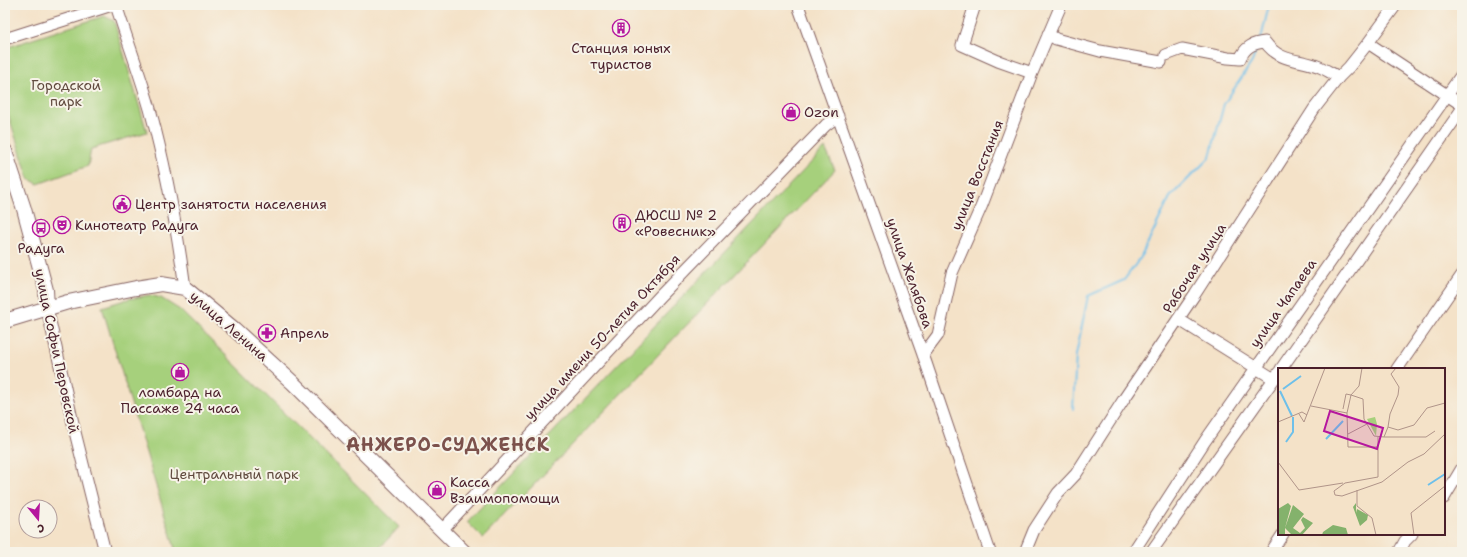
<svg xmlns="http://www.w3.org/2000/svg" width="1467" height="557" font-family="'Shantell Sans',sans-serif">
<style>
.green{fill:#a6d07c;stroke:#787854}
.lines{fill:none;stroke-linecap:round;stroke-linejoin:round}
.stream{stroke:#6ec0ea;stroke-width:2}
.minor-casing{stroke:#866362;stroke-width:13}
.major-casing{stroke:#866362;stroke-width:16}
.minor{stroke:#fff;stroke-width:11}
.major{stroke:#fff;stroke-width:14}
.labels{text-anchor:middle;stroke-width:4;stroke-linejoin:round;paint-order:stroke}
.poi-label{font-size:14px;fill:#4a1f2b;stroke:#f7f3e8;text-anchor:start}
.park-label{font-size:14px;fill:#614b3f;stroke:#f7f3e8}
.street-label{font-size:14px;fill:#4a1f2b;stroke:#f7f3e8}
.district-label{font-size:18px;font-weight:bold;letter-spacing:1px;fill:#7c514c;stroke:#f7f3e8}
.inset-river{fill:none;stroke:#6ec0ea;stroke-width:2}
.inset-road{fill:none;stroke:#b09489;stroke-width:1}
.view{fill:#b5179e;fill-opacity:0.15;stroke:#b5179e;stroke-width:2}
.inset-edge{fill:none;stroke:#4a1f2b;stroke-width:2}
</style>
<rect width="100%" height="100%" fill="#f7f3e8"/>
<filter id="ink" filterUnits="userSpaceOnUse"><feTurbulence type="fractalNoise" baseFrequency=".025" numOctaves="2"/><feDisplacementMap in="SourceGraphic" scale="8" xChannelSelector="R" yChannelSelector="G"/><feConvolveMatrix kernelMatrix="1 2 1 2 8 2 1 2 1" color-interpolation-filters="sRGB"/></filter>
<filter id="wash" filterUnits="userSpaceOnUse"><feTurbulence type="fractalNoise" baseFrequency=".012" numOctaves="4" result="noise"/><feDisplacementMap in="SourceGraphic" scale="16" xChannelSelector="R" yChannelSelector="G"/><feGaussianBlur stdDeviation="0.9" result="paint"/><feColorMatrix in="noise" values="0 0 0 0 0 0 0 0 0 0 0 0 0 0 0 0 0 1.4 0 .05"/><feComposite in="paint" operator="in"/></filter>
<g filter="url(#wash)">
<rect width="100%" height="100%" fill="#f4e2c8"/>
<path class="green" d="M 104,16 L 114,21 L 147,132 L 91,149 L 88,166 L 38,184 L 29,179 L 5,105 L 5,48 Z
M 825,148 L 835,170 L 483,538 L 467,522 Z
M 150,295 L 161,298 L 180,310 L 399,527 L 376,552 L 176,552 L 102,307 L 128,299 Z"/>
<g class="lines">
<path class="stream" d="M 1261,39 L 1269,5
M 1073,409 L 1076,355 L 1088,296 L 1124,280 L 1141,257 L 1170,197 L 1210,157 L 1224,104 L 1252,62 L 1257,48"/>
</g>
</g>
<g filter="url(#ink)">
<g class="lines">
<defs>
<path id="minor" d="M 116,5 C 127,40 140,74 150,109 C 166,168 177,228 185,288
M 798,5 L 926,363 L 990,552
M 975,5 L 962,45 L 998,61 L 1032,73
M 1048,34 L 1056,39 L 1100,51 L 1161,62
M 5,39 L 112,5
M 1368,43 L 1462,105
M 1166,55 L 1182,49 L 1228,58 L 1240,59 C 1245,47 1253,43 1265,42 C 1281,64 1301,58 1322,68 C 1328,71 1333,74 1339,77
M 47,308 L 75,432 L 105,552
M 1178,319 L 1274,379
M 923,355 L 938,335 L 952,273 L 982,205 L 1032,73 L 1061,5
M 1281,369 L 1462,109
M 1397,369 L 1462,275
M 1444,498 L 1462,468
M 442,530 L 660,296 L 826,125 L 838,116
M 1025,552 L 1034,530 L 1058,493 L 1076,474 L 1124,399 L 1195,294 L 1314,109 L 1339,77 L 1349,67 L 1368,43 L 1396,5
M 1133,552 L 1205,441 L 1462,74
M 1151,552 L 1279,372
M 1271,552 L 1283,534
M 1399,552 L 1405,541 L 1412,534"/>
<path id="major" d="M 5,151 L 24,209 L 46,290 L 47,308
M 5,321 L 68,302 L 136,288 L 161,284 L 185,288 L 234,329 L 292,382 L 464,552"/>
</defs>
<use href="#minor" class="minor-casing"/>
<use href="#major" class="major-casing"/>
<use href="#minor" class="minor"/>
<use href="#major" class="major"/>
</g>
</g>
<defs>
<symbol id="building-ring" viewBox="-11 -11 22 22"><circle r="9.5" fill="#f7f3e8" stroke="#b5179e" stroke-width="1.5"/><path d="M-4-6H4V6H1V3H-1V6H-4ZM-2.5-4.3h1.7v1.8h-1.7ZM.8-4.3h1.7v1.8H.8ZM-2.5-1h1.7V.8h-1.7ZM.8-1h1.7V.8H.8Z" fill="#b5179e"/></symbol>
<symbol id="shop-ring" viewBox="-11 -11 22 22"><circle r="9.5" fill="#f7f3e8" stroke="#b5179e" stroke-width="1.5"/><path d="M-5-2.5h2.3a2.7 3.5 0 0 1 5.4 0H5L5.5 6h-11ZM-1.5-2.5h3a1.5 2.3 0 0 0-3 0Z" fill="#b5179e"/></symbol>
<symbol id="civic-ring" viewBox="-11 -11 22 22"><circle r="9.5" fill="#f7f3e8" stroke="#b5179e" stroke-width="1.5"/><path d="M-.6-6.5H3V-4.5H.6V-3L4-1V1h2V6H-6V1h2V-1L-.6-3ZM-1.2 2.5V6h2.4V2.5Z" fill="#b5179e"/></symbol>
<symbol id="theatre-ring" viewBox="-11 -11 22 22"><circle r="9.5" fill="#f7f3e8" stroke="#b5179e" stroke-width="1.5"/><path d="M-5-5.5Q0-4 5-5.5V0Q5 5 0 6Q-5 5-5 0ZM-3.3-2.5H-1v1.5H-3.3ZM1-2.5H3.3v1.5H1ZM-2.8 1Q0 5.5 2.8 1Z" fill="#b5179e"/></symbol>
<symbol id="bus-ring" viewBox="-11 -11 22 22"><circle r="9.5" fill="#f7f3e8" stroke="#b5179e" stroke-width="1.5"/><path d="M-5-6H5V4H4V6H2V4H-2V6H-4V4H-5ZM-3.5-4V0h7V-4ZM-3.5 1.2v1.5H-2V1.2ZM2 1.2v1.5H3.5V1.2Z" fill="#b5179e"/></symbol>
<symbol id="pharmacy-ring" viewBox="-11 -11 22 22"><circle r="9.5" fill="#f7f3e8" stroke="#b5179e" stroke-width="1.5"/><path d="M-2-6h4v4h4v4h-4v4h-4v-4h-4v-4h4Z" fill="#b5179e"/></symbol>
</defs>
<g fill-rule="evenodd">
<use href="#building-ring" x="611" y="18" width="20" height="20"/>
<use href="#shop-ring" x="781" y="102" width="20" height="20"/>
<use href="#civic-ring" x="112" y="194" width="20" height="20"/>
<use href="#building-ring" x="612" y="213" width="20" height="20"/>
<use href="#theatre-ring" x="52" y="215" width="20" height="20"/>
<use href="#bus-ring" x="31" y="218" width="20" height="20"/>
<use href="#pharmacy-ring" x="257" y="323" width="20" height="20"/>
<use href="#shop-ring" x="170" y="362" width="20" height="20"/>
<use href="#shop-ring" x="427" y="480" width="20" height="20"/>
</g>
<g class="labels">
<g class="poi-label">
<text x="621" y="53" text-anchor="middle">Станция юных<tspan x="621" dy="16">туристов</tspan></text>
<text x="804" y="117">Ozon</text>
<text x="135" y="209">Центр занятости населения</text>
<text x="635" y="220">ДЮСШ № 2<tspan x="635" dy="16">«Ровесник»</tspan></text>
<text x="75" y="230">Кинотеатр Радуга</text>
<text x="41" y="253" text-anchor="middle">Радуга</text>
<text x="280" y="338">Апрель</text>
<text x="180" y="397" text-anchor="middle">ломбард на<tspan x="180" dy="16">Пассаже 24 часа</tspan></text>
<text x="450" y="487">Касса<tspan x="450" dy="16">Взаимопомощи</tspan></text>
</g>
<g class="park-label">
<text x="66" y="90">Городской<tspan x="66" dy="16">парк</tspan></text>
<text x="234" y="479">Центральный парк</text>
</g>
<g class="street-label">
<text transform="translate(977 175) rotate(-68)" y="5">улица Восстания</text>
<text transform="translate(1194 268) rotate(-57)" y="5">Рабочая улица</text>
<text transform="translate(910 273) rotate(71)" y="5">улица Желябова</text>
<text transform="translate(1283 303) rotate(-55)" y="5">улица Чапаева</text>
<text transform="translate(229 326) rotate(41)" y="5">улица Ленина</text>
<text transform="translate(602 337) rotate(-47)" y="5">улица имени 50-летия Октября</text>
<text transform="translate(57 351) rotate(78)" y="5">улица Софьи Перовской</text>
</g>
<g class="district-label">
<text x="448" y="451">АНЖЕРО-СУДЖЕНСК</text>
</g>
</g>
<g transform="translate(1278 368)">
<rect width="167" height="167" fill="#f4e2c8"/>
<path d="M 97,49 L 99,56 L 98,68 L 89,51 Z" fill="#a6d07c"/>
<path d="M 10,135 L 13,138 L 7,160 L 15,137 L 26,146 L 15,160 L 22,165 L 27,160 L 23,152 L 25,149 L 35,155 L 24,167 L 14,167 L 7,160 L 7,167 L 0,167 L 0,141 ZM 78,135 L 78,145 L 79,141 L 90,147 L 89,152 L 82,158 L 75,139 ZM 55,157 L 68,160 L 70,167 L 44,167 L 45,164 Z" fill="#84b26c"/>
<path class="inset-river" d="M 5,21 L 23,8M 2,23 L 14,48M 48,71 L 65,53M 8,74 L 15,64 L 15,49M 150,117 L 167,106"/>
<path class="inset-road" d="M 84,0 L 81,18 L 73,27 L 85,31 L 86,51 L 96,68 L 106,69 L 110,59 L 120,62 L 136,57 L 149,40 L 167,35M 33,38 L 69,45M 65,41 L 68,26 L 73,27 L 69,45 L 70,79 L 100,79M 21,46 L 26,54 L 47,0M 0,54 L 24,44 L 29,47M 110,59 L 112,46 L 120,27 L 121,19 L 113,6 L 118,0M 70,66 L 89,56M 100,69 L 100,109 L 67,115 L 56,123 L 57,127 L 64,128 L 104,114 L 130,94 L 146,86 L 167,66M 106,69 L 148,69 L 157,63M 0,94 L 21,122 L 65,115M 79,122 L 79,138 L 94,150 L 98,167M 136,167 L 133,145 L 167,118"/>
<path class="view" d="M 52,43 L 105,60 L 99,81 L 46,63 Z"/>
<rect width="167" height="167" class="inset-edge"/>
</g>
<rect width="1467" height="557" fill="none" stroke="#f7f3e8" stroke-width="20"/>
<g transform="translate(38 519) rotate(162)"><circle r="19" fill="#f7f3e8" stroke="#b29e9c"/>
<path d="M0-3L7 15L0 10L-7 15Z" fill="#b5179e"/>
<text y="-6" font-size="11" font-weight="bold" text-anchor="middle" fill="#4a1f2b">С</text>
</g>
</svg>
